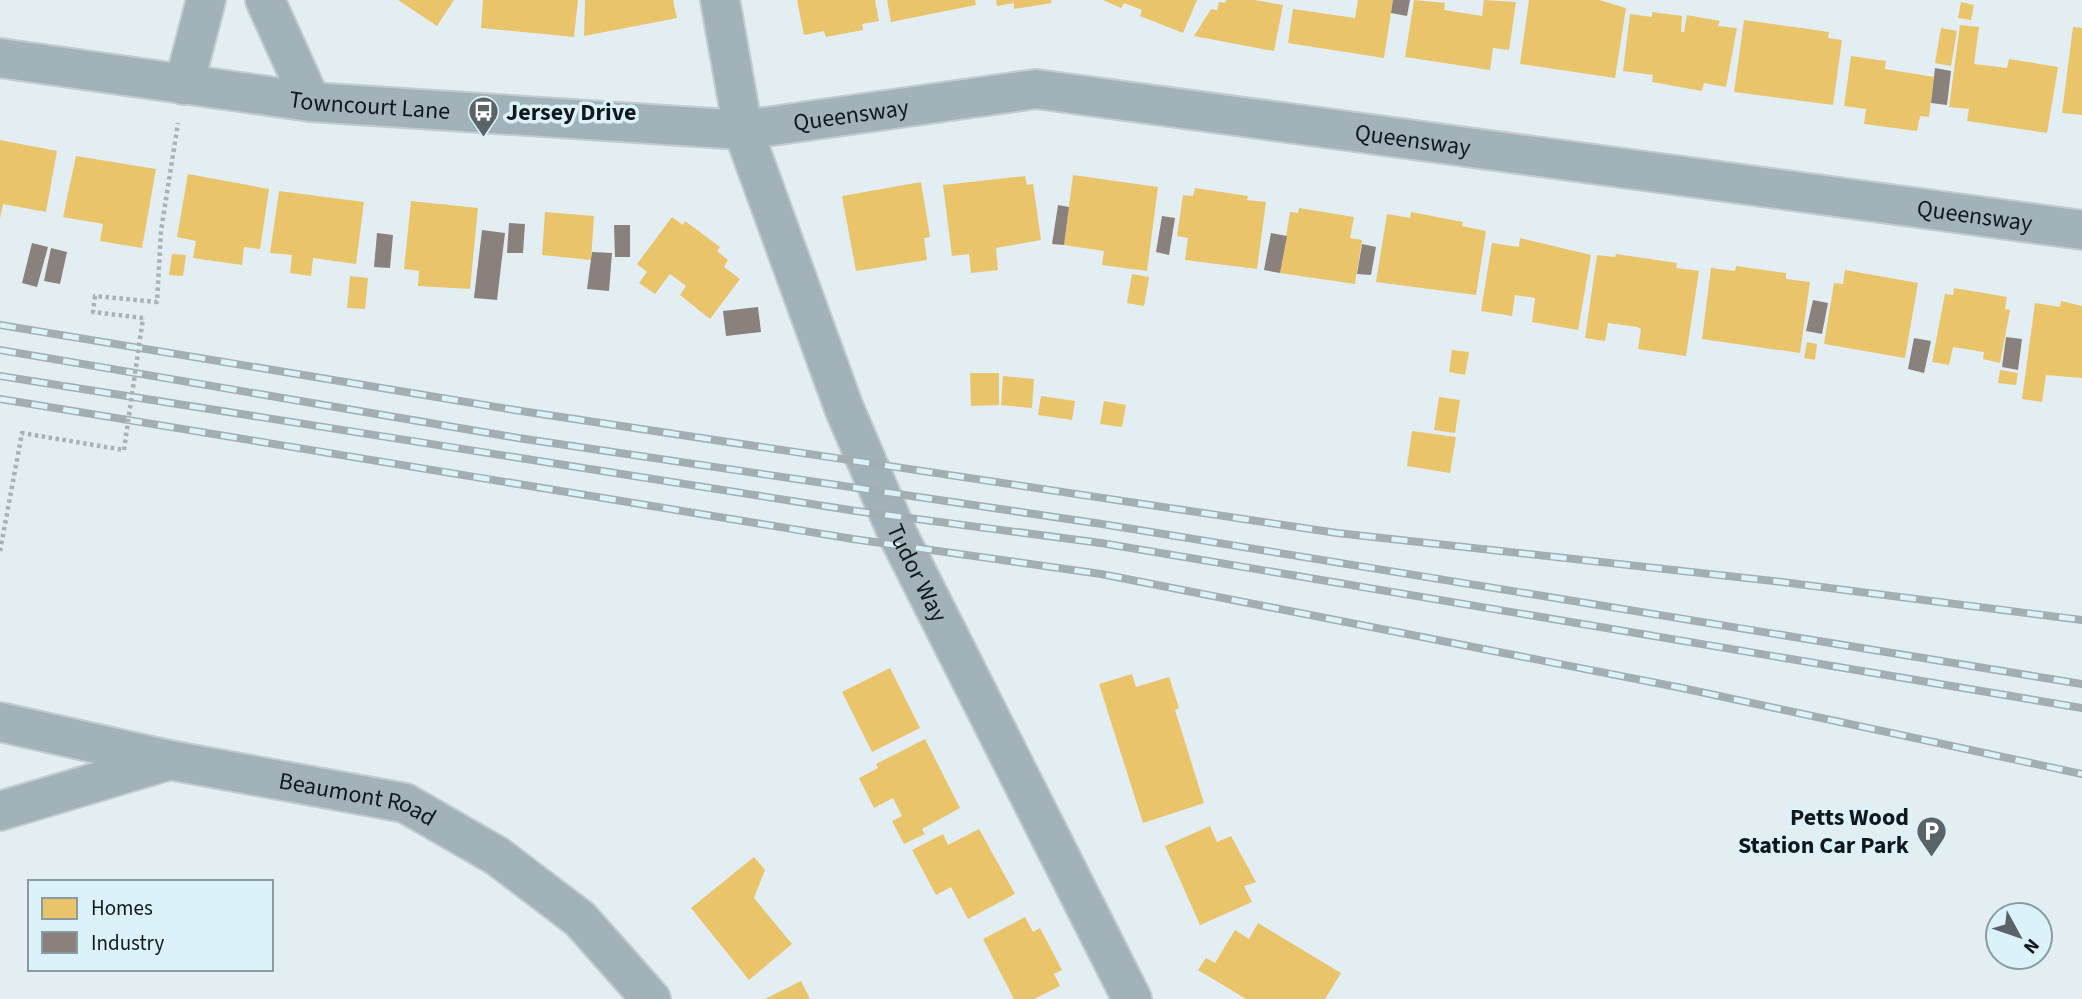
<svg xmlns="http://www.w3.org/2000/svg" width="2082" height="999" font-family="'Source Sans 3',sans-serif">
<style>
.homes{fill:#e9c46a}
.industry{fill:#8a817c}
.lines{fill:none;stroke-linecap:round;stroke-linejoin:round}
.minor-casing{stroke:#c3cbcf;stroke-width:42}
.tertiary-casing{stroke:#c3cbcf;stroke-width:42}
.path{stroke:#a7b3b8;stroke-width:4.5;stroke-dasharray:3.5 3.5;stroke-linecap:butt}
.minor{stroke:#a1b2b8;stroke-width:38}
.tertiary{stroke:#a1b2b8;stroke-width:38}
.rail-casing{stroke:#a2aeb2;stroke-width:8}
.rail{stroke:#dcf2fa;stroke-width:5;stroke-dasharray:16;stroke-linecap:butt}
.path-bridge{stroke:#a7b3b8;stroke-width:4.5;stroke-dasharray:3.5 3.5;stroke-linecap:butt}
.labels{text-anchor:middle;stroke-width:7;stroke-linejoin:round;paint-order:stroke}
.street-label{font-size:24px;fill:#10181b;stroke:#dcf2fa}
.poi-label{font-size:24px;font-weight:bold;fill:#10181b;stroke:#dcf2fa;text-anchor:start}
</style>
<rect width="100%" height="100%" fill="#e3eef3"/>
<path class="homes" d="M 398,0 L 454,0 L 437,26 Z
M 483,0 L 578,0 L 574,37 L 481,28 Z
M 585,0 L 673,0 L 677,18 L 584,36 Z
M 797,0 L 875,0 L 879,21 L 862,24 L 863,30 L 826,37 L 824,31 L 804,35 Z
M 887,0 L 975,0 L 976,5 L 891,22 Z
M 996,0 L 1051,0 L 1052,3 L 1014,9 L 1014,3 L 997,6 Z
M 1103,0 L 1197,0 L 1183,33 L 1140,16 L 1142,10 L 1124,3 L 1121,8 Z
M 1226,0 L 1254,0 L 1283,5 L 1274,51 L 1194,36 L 1211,9 L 1217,10 L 1219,2 L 1225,3 Z
M 1358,0 L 1393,0 L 1384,58 L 1288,43 L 1293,9 L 1355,18 Z
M 1414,0 L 1445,3 L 1444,10 L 1482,16 L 1484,0 L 1516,2 L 1509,50 L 1493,48 L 1490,70 L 1405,57 Z
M 1529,0 L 1599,0 L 1626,8 L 1615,78 L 1520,64 Z
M 1961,2 L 1974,5 L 1971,20 L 1958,18 Z
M 1652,12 L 1682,16 L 1681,32 L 1684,32 L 1687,15 L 1720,21 L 1718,26 L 1737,28 L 1726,87 L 1704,83 L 1702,91 L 1652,82 L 1653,75 L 1623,71 L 1630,14 L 1652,17 Z
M 1744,20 L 1829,32 L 1828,38 L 1842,40 L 1833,105 L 1734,92 Z
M 1960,25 L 1979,27 L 1974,64 L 2007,68 L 2009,59 L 2058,67 L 2047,133 L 1967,121 L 1969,109 L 1949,107 Z
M 2073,27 L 2082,28 L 2082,115 L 2062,113 Z
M 1941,28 L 1957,31 L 1951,66 L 1935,63 Z
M 1851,56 L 1886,61 L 1885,69 L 1934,77 L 1929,117 L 1920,116 L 1917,131 L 1864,124 L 1866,109 L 1844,106 Z
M 0,140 L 57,151 L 46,212 L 3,204 L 0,219 Z
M 76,156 L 156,169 L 142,248 L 100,241 L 103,224 L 63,217 Z
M 188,174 L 269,189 L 260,249 L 244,247 L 242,265 L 193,258 L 196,241 L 177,237 Z
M 1073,175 L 1158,187 L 1147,271 L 1102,265 L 1104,251 L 1064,245 Z
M 1025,176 L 1027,185 L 1033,184 L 1041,240 L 996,248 L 998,270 L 971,273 L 969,254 L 952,256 L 943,185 Z
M 921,182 L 930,237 L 924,238 L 927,260 L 856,271 L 842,196 Z
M 1195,188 L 1248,196 L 1247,200 L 1266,202 L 1257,269 L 1185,260 L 1188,238 L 1177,236 L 1183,195 L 1193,196 Z
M 279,191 L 364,202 L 356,264 L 313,258 L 311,276 L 290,273 L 292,255 L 270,253 Z
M 411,201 L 478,208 L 470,289 L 418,286 L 419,271 L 404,269 Z
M 1299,208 L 1354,217 L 1350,238 L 1362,240 L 1355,284 L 1280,273 L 1290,212 L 1298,213 Z
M 545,212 L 594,216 L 591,260 L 542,255 Z
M 1411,212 L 1463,222 L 1462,226 L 1486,231 L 1476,295 L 1376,282 L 1387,214 L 1410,218 Z
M 672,217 L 683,225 L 685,221 L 720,247 L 717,251 L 728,260 L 724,267 L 740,279 L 710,319 L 680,295 L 686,286 L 670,274 L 655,294 L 639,283 L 647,272 L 637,264 Z
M 1520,238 L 1591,255 L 1578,330 L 1532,322 L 1535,298 L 1515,295 L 1512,316 L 1481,311 L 1492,243 L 1519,247 Z
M 172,254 L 186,255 L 183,276 L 169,275 Z
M 1616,254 L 1677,263 L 1676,268 L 1699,271 L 1686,356 L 1638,349 L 1641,329 L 1638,327 L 1608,323 L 1605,341 L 1585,338 L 1597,255 L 1615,257 Z
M 1736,266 L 1786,273 L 1786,279 L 1810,282 L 1800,353 L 1702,339 L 1711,268 L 1735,271 Z
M 1845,270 L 1918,283 L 1905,358 L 1824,344 L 1834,283 L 1843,284 Z
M 1132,274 L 1149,277 L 1144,306 L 1127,303 Z
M 350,276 L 368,278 L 365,309 L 347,308 Z
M 1954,288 L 2007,297 L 2005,309 L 2010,310 L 2000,363 L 1983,359 L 1984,352 L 1953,347 L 1949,365 L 1932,362 L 1945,294 L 1953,295 Z
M 2061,301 L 2082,306 L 2082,378 L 2046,375 L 2042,402 L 2022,399 L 2035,303 L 2060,307 Z
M 1807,342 L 1817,344 L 1815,360 L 1804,358 Z
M 1452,350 L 1469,352 L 1465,375 L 1449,372 Z
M 2000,370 L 2018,373 L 2016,385 L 1998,383 Z
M 970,373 L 999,373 L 999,405 L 971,406 Z
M 1003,376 L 1034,379 L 1032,408 L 1001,405 Z
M 1041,396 L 1075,401 L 1072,420 L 1038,415 Z
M 1439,397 L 1460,400 L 1455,433 L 1434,430 Z
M 1104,401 L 1126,405 L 1122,427 L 1100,424 Z
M 1412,431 L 1456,437 L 1450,473 L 1407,466 Z
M 890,668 L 920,728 L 872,752 L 842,692 Z
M 1132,674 L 1136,687 L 1169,677 L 1179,708 L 1175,710 L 1204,803 L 1143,823 L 1099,684 Z
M 925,739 L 960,808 L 922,829 L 925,834 L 904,844 L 892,821 L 902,816 L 893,798 L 874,808 L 859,778 L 878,768 L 876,764 Z
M 1210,826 L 1217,842 L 1231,836 L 1256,882 L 1244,886 L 1252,902 L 1200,925 L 1165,846 Z
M 979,829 L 1015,894 L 968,919 L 951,887 L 936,895 L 912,850 L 943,834 L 948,845 Z
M 754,857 L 765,870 L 754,898 L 792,944 L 749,980 L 691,908 Z
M 1025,917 L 1033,932 L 1040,928 L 1062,970 L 1054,974 L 1060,986 L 1034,999 L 1014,999 L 983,939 Z
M 1258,923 L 1341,973 L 1325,999 L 1246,999 L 1198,970 L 1206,958 L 1215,963 L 1235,930 L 1249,939 Z
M 801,981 L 810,999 L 765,999 Z"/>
<path class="industry" d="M 1393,0 L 1410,0 L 1407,16 L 1391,13 Z
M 1935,68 L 1951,71 L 1947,105 L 1931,103 Z
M 1058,205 L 1069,207 L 1064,245 L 1052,244 Z
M 1162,216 L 1175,218 L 1169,255 L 1156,252 Z
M 509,223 L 525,224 L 523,253 L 507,253 Z
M 614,225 L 630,225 L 630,257 L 615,257 Z
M 482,230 L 505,233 L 497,300 L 474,298 Z
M 377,233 L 393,235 L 390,268 L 374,267 Z
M 1271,233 L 1287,236 L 1280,273 L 1264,270 Z
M 32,243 L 48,247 L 37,287 L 22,283 Z
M 1362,244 L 1376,247 L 1371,275 L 1357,274 Z
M 51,248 L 67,252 L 60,284 L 44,281 Z
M 592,252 L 612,253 L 609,291 L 587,289 Z
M 1813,300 L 1828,303 L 1822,334 L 1806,331 Z
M 758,307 L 761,332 L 726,336 L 723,311 Z
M 2006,337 L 2022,339 L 2018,370 L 2002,367 Z
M 1914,338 L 1931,341 L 1924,373 L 1908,369 Z"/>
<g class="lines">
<defs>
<g id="minor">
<path d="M 265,0 L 311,102"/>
<path d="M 720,0 L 743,130"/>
<path d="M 184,85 L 206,0"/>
<path id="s1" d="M 0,722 L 169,760 L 405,803 L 497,856 L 580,919 L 651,999"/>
<path d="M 0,811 L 167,761"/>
</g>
<g id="tertiary">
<path id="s2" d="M 0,58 L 311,102 L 743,130 L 1036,89 L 2082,230"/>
<path id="s3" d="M 743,130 L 844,408 L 898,535 L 1132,999"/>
</g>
</defs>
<use href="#minor" class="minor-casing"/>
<use href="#tertiary" class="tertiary-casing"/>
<path class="path" d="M 143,318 L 93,312 L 95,296 L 157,302 L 161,231 L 178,123
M 0,551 L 22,433 L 124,450"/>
<use href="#minor" class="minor"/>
<use href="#tertiary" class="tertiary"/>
<defs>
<path id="rail" d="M 0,325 L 521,411 L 1337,533 L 1782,582 L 2082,620
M 0,350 L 518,438 L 1102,524 L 2082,684
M 0,376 L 856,511 L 1101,543 L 2082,708
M 0,399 L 853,539 L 1101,574 L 1682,688 L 2082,774"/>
</defs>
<use href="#rail" class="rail-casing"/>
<use href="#rail" class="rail"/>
<path class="path-bridge" d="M 124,450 L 143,318"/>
</g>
<defs>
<symbol id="bus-pin" viewBox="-11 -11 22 30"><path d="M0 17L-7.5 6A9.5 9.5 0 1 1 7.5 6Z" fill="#5a6367" stroke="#dcf2fa"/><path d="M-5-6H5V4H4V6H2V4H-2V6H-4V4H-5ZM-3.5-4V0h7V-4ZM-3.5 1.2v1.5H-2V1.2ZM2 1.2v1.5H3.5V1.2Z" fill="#fff"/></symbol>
<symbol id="parking-pin" viewBox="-11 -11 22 30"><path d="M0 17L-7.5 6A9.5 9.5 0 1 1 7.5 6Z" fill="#5a6367" stroke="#dcf2fa"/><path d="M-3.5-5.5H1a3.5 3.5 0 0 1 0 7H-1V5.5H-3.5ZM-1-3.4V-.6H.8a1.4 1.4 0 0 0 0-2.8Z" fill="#fff"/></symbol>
</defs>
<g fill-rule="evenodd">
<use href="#bus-pin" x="466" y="94" width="35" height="47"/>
<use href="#parking-pin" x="1914" y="814" width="35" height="47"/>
</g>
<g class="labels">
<g class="street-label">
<text dy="8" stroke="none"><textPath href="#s2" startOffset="373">Towncourt Lane</textPath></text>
<text dy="8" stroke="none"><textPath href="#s2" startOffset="856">Queensway</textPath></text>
<text dy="8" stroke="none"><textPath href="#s2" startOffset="1423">Queensway</textPath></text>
<text dy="8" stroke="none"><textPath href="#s2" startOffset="1990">Queensway</textPath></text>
<text dy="8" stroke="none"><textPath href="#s3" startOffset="476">Tudor Way</textPath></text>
<text dy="8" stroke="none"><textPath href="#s1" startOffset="366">Beaumont Road</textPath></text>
</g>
<g class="poi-label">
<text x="506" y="120">Jersey Drive</text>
<text x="1909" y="825" text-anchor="end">Petts Wood<tspan x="1909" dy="28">Station Car Park</tspan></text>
</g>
</g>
<rect x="28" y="880" width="245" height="91" fill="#dcf2fa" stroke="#8a9ba1" stroke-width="2"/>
<rect x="42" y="898" width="35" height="21" fill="#e9c46a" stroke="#8a9ba1" stroke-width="2"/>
<text x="91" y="915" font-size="21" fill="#10181b">Homes</text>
<rect x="42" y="932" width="35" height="21" fill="#8a817c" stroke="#8a9ba1" stroke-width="2"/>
<text x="91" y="950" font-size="21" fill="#10181b">Industry</text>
<g transform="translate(2019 936) rotate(130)"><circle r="33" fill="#dcf2fa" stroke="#8a9ba1" stroke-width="2"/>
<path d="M0-5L12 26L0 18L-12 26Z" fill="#5a6367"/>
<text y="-10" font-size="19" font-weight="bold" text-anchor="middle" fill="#10181b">N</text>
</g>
</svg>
